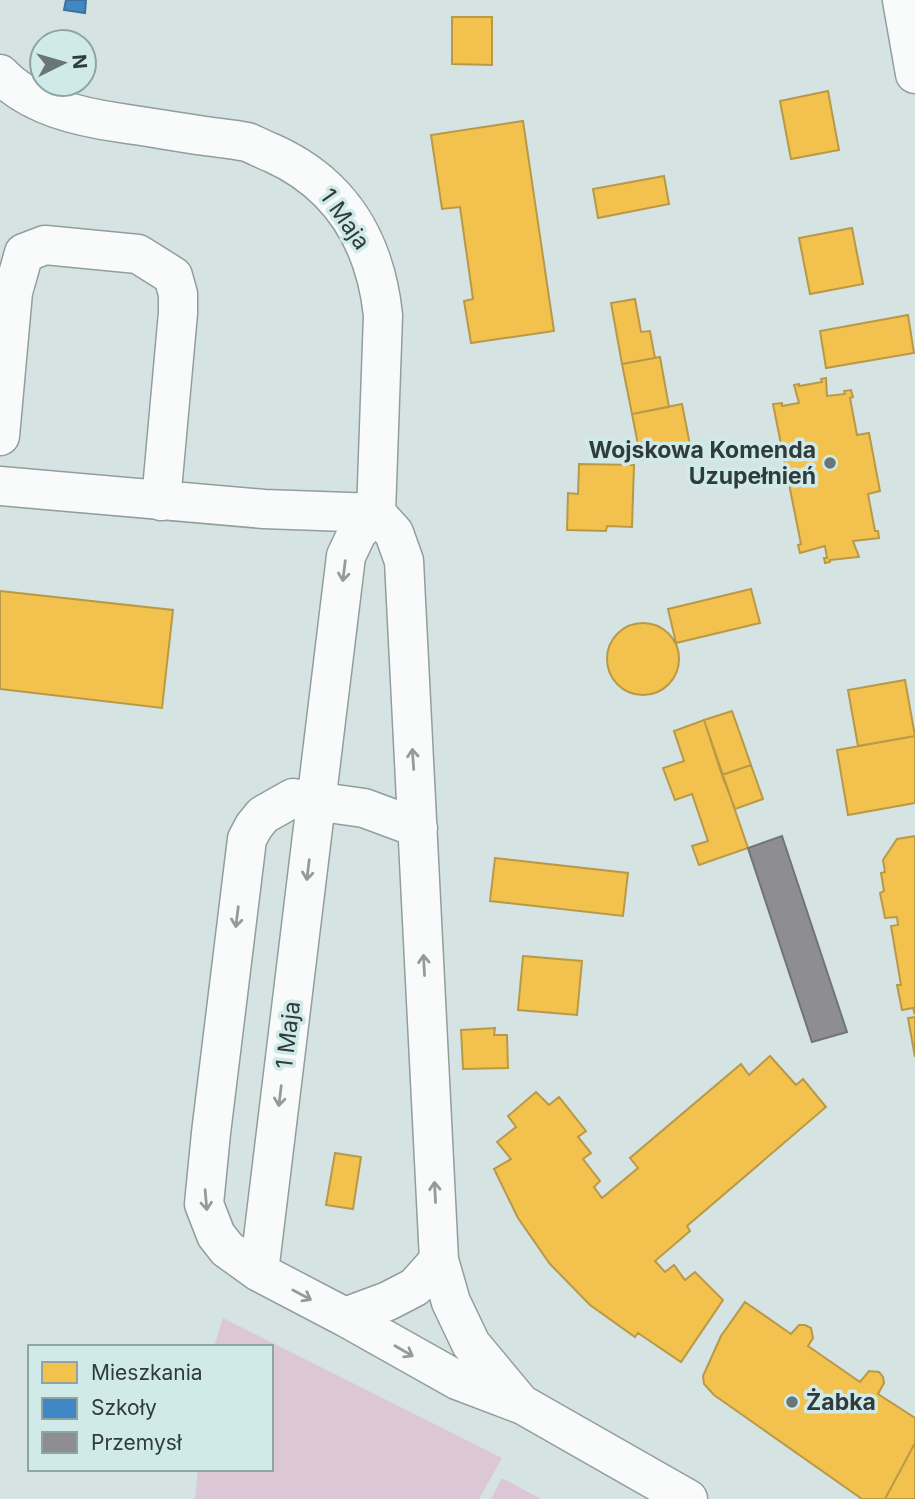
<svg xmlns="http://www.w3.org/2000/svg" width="915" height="1499" font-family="Inter,sans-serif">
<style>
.green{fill:#dbc7d6}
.homes{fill:#f2c14e;stroke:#b89948;stroke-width:2}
.schools{fill:#3f88c5;stroke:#3b719c;stroke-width:2}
.industry{fill:#8d8d92;stroke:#717478;stroke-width:2}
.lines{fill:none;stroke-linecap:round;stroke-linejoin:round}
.minor-casing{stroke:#929d9d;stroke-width:41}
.minor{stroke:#f9fbfb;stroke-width:38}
.oneway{stroke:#959b9b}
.poi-dot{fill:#6a7676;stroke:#cfeae8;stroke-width:2.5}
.labels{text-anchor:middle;stroke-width:7;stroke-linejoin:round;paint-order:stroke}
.street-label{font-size:23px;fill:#313b3b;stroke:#cfeae8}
.poi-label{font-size:23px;font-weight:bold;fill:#313b3b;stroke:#cfeae8;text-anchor:end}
</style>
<rect width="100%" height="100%" fill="#d5e4e3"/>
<path class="green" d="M 223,1318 L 502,1458 L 479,1499 L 195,1499 L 198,1469 L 271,1469 L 271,1347 L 214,1347 Z
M 502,1478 L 541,1499 L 491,1499 Z"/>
<path class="homes" d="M 452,17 L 492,17 L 492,65 L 452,64 Z
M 828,91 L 839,150 L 791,159 L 780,101 Z
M 523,121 L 554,331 L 471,343 L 464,301 L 473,299 L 460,207 L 442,209 L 431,135 Z
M 664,176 L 669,204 L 598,218 L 593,189 Z
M 852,228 L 863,284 L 810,294 L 799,238 Z
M 635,299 L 641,332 L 650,331 L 655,358 L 622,364 L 611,303 Z
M 908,315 L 914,353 L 826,368 L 820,331 Z
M 660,357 L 669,407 L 632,414 L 622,364 Z
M 826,378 L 827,396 L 845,394 L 844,391 L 851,390 L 853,397 L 850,398 L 857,435 L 869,433 L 880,491 L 868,494 L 875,531 L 878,531 L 879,538 L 853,541 L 859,557 L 830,560 L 830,562 L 825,563 L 824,558 L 827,558 L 825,546 L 800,553 L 798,545 L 801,544 L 773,404 L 782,403 L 782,406 L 799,403 L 794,385 L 799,384 L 799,386 L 822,382 L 821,379 Z
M 682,404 L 691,450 L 641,460 L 632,414 Z
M 579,464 L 634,465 L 632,527 L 607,526 L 606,531 L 567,530 L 568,493 L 578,494 Z
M 751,589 L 760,623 L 676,643 L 668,609 Z
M 0,591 L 173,610 L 162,708 L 0,689 Z
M607 659a36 36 0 1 1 72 0a36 36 0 1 1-72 0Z
M 905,680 L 915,736 L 858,746 L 848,690 Z
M 732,711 L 751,765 L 722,775 L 704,720 Z
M 704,720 L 748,848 L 699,865 L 692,846 L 708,841 L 692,794 L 675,800 L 663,768 L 684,761 L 674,731 Z
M 915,736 L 915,803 L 848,815 L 837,750 Z
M 751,765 L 763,799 L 735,809 L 722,775 Z
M 915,836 L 915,1015 L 913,1008 L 902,1010 L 897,985 L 901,985 L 891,926 L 898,925 L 897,917 L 885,918 L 880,893 L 884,891 L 881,873 L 885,872 L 883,860 L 897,839 Z
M 495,858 L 628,873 L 623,916 L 490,901 Z
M 523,956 L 582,961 L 577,1015 L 518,1010 Z
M 915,1017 L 915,1057 L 908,1018 Z
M 495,1028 L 494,1035 L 507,1035 L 508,1068 L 463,1069 L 461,1030 Z
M 770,1056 L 796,1085 L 803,1079 L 826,1107 L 687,1226 L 690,1231 L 655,1261 L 665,1272 L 674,1265 L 685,1280 L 695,1272 L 723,1300 L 681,1362 L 638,1333 L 635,1337 L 590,1305 L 550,1264 L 518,1218 L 494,1169 L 511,1159 L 497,1142 L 516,1127 L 508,1116 L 536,1092 L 549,1105 L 559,1097 L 586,1131 L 578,1137 L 591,1153 L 583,1159 L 600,1181 L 594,1187 L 602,1198 L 638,1168 L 630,1158 L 741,1064 L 749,1075 Z
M 335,1153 L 361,1157 L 353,1209 L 326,1205 Z
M 745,1302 L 791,1334 L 799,1325 L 805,1325 L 811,1328 L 813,1338 L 808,1346 L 860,1382 L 869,1371 L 879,1372 L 883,1377 L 884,1383 L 878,1394 L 915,1418 L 915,1443 L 885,1499 L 862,1499 L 714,1395 L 704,1384 L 703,1376 L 721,1336 Z
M 915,1443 L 915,1499 L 885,1499 Z"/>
<path class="schools" d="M 66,0 L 86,0 L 85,13 L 64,10 Z"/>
<path class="industry" d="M 782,836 L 847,1032 L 812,1042 L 748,848 Z"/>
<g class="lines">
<defs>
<path id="minor" d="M 902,0 L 915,74
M 0,74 C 30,106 79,117 121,123 C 149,127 177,132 205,136 C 219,138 234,139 247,142 C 255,145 264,150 272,153 C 341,184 375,241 383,315 L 376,513 L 357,533 L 346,556 L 259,1272
M 0,436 L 13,292 L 24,253 L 45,245 L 138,254 L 173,276 L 178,294 L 178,313 L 161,501
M 0,486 L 264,509 L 376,513
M 376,513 L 394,533 L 404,561 L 439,1260 L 451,1302 L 471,1344 L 521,1404
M 418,828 L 364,808 L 293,798 L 263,815 L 254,826 L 247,839 L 211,1133 L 204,1204 L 216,1235 L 227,1249 L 259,1272 L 345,1317 L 457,1380 L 523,1405 L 688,1499
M 345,1317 L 388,1301 L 415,1287 L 439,1260"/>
</defs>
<use href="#minor" class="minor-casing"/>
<use href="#minor" class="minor"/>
</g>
<defs><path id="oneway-shaft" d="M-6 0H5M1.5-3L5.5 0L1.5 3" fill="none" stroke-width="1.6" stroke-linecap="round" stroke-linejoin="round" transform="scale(1.75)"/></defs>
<g class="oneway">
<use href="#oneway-shaft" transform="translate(344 571) rotate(97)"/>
<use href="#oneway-shaft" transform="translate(413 759) rotate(-94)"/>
<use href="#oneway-shaft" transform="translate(308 870) rotate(97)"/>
<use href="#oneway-shaft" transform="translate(237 917) rotate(97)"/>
<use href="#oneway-shaft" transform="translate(424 965) rotate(-93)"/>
<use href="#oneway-shaft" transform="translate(280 1096) rotate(97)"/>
<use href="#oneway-shaft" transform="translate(435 1192) rotate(-93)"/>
<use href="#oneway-shaft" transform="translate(206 1200) rotate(85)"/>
<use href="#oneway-shaft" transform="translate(302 1295) rotate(28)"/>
<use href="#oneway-shaft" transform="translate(404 1351) rotate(30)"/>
</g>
<g class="poi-dot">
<circle cx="830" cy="463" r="7"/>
<circle cx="792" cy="1402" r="7"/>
</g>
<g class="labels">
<g class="street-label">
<text transform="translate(345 219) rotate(55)" y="8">1 Maja</text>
<text transform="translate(288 1035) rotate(-83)" y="8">1 Maja</text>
</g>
<g class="poi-label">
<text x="816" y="458">Wojskowa Komenda<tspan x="816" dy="26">Uzupełnień</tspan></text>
<text x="806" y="1410" text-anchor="start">Żabka</text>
</g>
</g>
<rect x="28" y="1345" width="245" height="126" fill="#cfeae8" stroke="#90a4a3" stroke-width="2"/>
<rect x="42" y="1362" width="35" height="21" fill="#f2c14e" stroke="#90a4a3" stroke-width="2"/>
<text x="91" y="1380" font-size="21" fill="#313b3b">Mieszkania</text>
<rect x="42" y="1398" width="35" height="21" fill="#3f88c5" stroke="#90a4a3" stroke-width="2"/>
<text x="91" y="1415" font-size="21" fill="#313b3b">Szkoły</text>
<rect x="42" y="1432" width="35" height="21" fill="#8d8d92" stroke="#90a4a3" stroke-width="2"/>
<text x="91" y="1450" font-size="21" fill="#313b3b">Przemysł</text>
<g transform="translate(63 63) rotate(85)"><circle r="33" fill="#cfeae8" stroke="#90a4a3" stroke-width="2"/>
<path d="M0-5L12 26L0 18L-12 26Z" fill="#6a7676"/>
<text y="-10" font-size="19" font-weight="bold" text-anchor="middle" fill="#313b3b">N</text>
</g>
</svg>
